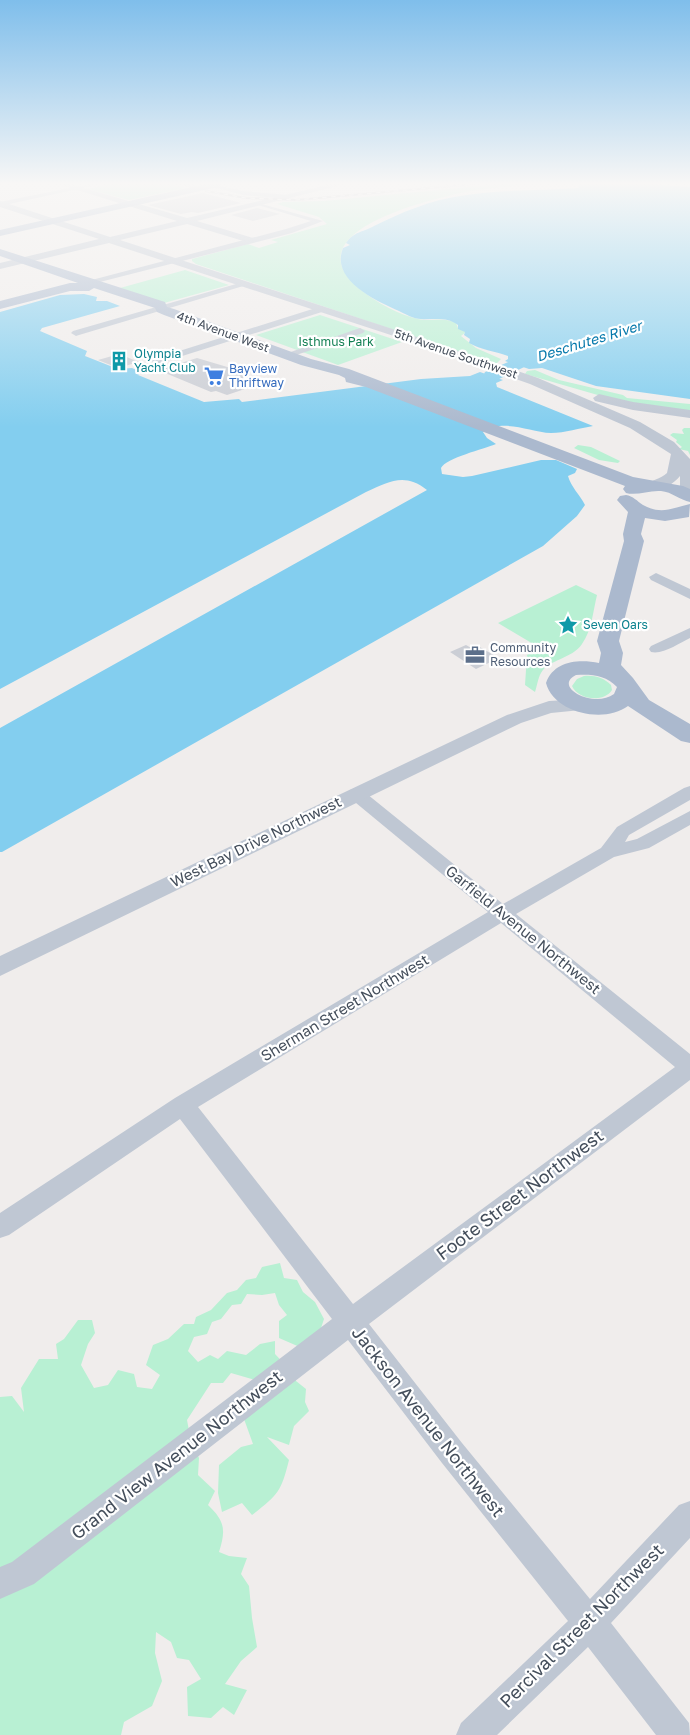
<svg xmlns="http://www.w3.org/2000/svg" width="690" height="1735" font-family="'Golos Text',sans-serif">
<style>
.green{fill:#b8f0d3}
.water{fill:#83ceef}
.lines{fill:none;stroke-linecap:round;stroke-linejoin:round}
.river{fill:#83ceef;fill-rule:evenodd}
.building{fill:#cbced5}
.minor{fill:#bfc7d3;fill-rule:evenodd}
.tertiary{fill:#bfc7d3;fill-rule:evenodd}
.primary{fill:#abb9ce;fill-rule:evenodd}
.rail-casing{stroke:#afb1b8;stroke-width:2}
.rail{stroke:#fff;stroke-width:1;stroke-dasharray:4.5;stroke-linecap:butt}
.labels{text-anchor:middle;stroke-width:4.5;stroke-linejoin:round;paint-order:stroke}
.far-street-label{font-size:12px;fill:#444e5b;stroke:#fff}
.far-park-label{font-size:12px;fill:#127f53;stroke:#fff}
.far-culture-label{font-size:12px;fill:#0d838f;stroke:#fff;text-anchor:start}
.far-shop-label{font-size:12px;fill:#366cbe;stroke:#fff;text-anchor:start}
.far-service-label{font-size:12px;fill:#4e5e75;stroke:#fff;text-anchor:start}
.far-water-label{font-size:14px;font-style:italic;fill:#0679ac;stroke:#fff}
.street-label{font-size:15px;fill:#444e5b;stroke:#fff}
.near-street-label{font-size:18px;fill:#444e5b;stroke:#fff}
</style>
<rect width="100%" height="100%" fill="#f0edec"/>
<path class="green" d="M 111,184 L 170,184 L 185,188 L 129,200 L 88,189 Z
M 500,184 L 542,184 C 511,186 478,188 448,196 C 410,205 294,237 361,290 C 376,302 399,315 418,319 C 431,322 442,316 456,323 L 458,328 L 466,332 L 461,336 L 476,348 L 501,359 L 496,364 L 196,264 L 192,261 L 192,259 L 248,244 L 259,248 L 278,242 L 271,240 L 327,224 L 319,217 L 277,204 L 283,202 L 324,201 Z
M 185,270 L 229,285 L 164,303 L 120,288 Z
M 320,315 L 402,342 L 338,365 L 256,335 Z
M 535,370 L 559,380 L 623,395 L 627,398 L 690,404 L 690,411 L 615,400 L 525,374 L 527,371 Z
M 684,428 L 690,428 L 690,455 L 688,451 L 679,449 L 682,447 L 676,442 L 677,440 L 670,435 L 673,433 L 684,434 L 682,430 Z
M 578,445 L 591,447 L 620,461 L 618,463 L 599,460 L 574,448 Z
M 576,585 L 597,595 C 593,611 592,630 582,644 C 572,659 549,659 541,673 C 538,678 537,686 535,692 L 525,685 L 527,655 L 540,648 L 498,623 Z
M 584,676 C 595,675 604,678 611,685 L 612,690 C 604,703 578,700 572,686 L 577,679 Z
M 280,1263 L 284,1278 L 297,1280 L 303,1292 L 315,1302 L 324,1319 L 319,1334 L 302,1348 L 279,1338 L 279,1321 L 287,1315 L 279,1305 L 275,1293 L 262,1295 L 247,1294 L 241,1304 L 232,1305 L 221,1319 L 212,1322 L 207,1334 L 194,1337 L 188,1351 L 198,1362 L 210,1355 L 218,1359 L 227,1351 L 246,1355 L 260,1344 L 275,1341 L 275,1354 L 294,1374 L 296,1381 L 306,1389 L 305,1402 L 309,1411 L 294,1426 L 289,1445 L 267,1437 L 289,1460 C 281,1492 278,1495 252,1515 L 242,1503 L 222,1512 L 218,1493 L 219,1465 L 241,1447 L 253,1444 L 244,1419 L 259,1381 L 231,1373 L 223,1383 L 211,1383 L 187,1420 L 191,1441 L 199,1458 L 198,1475 L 215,1491 L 208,1505 C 225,1521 226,1530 219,1552 L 229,1556 L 247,1558 L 241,1574 L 249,1586 L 252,1618 L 257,1647 L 241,1661 L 225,1684 L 247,1690 L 234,1715 L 223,1707 L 211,1718 L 188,1716 L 187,1687 L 201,1679 L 189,1660 L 177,1658 L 171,1642 L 156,1632 L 155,1653 L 162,1681 L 152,1706 L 124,1722 L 121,1735 L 0,1735 L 0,1397 L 12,1396 L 24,1412 L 21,1388 L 39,1359 L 58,1359 L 56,1344 L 64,1339 L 78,1320 L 92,1320 L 95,1333 L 88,1344 L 81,1365 L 94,1388 L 108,1385 L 118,1370 L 134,1374 L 137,1387 L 152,1389 L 160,1375 L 146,1365 L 153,1345 L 168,1339 L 184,1324 L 194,1324 L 196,1317 L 211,1310 L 227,1293 L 237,1290 L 246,1280 L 256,1278 L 262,1267 Z"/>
<path class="water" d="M 580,184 L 649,184 L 690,187 L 690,399 L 596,386 L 542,368 L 529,369 L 505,361 L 508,359 L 508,356 C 494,351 481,350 469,343 L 470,339 L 464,335 L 465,332 L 458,329 L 458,325 C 446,316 434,320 421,319 C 414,319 405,314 399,311 C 376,301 330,280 343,248 L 350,245 L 346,243 C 355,231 361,233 374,226 C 400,213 431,200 460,196 C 499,189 539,191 578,188 Z
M 84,294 L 97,297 L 96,301 L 107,301 L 120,306 L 42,328 L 40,331 L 87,351 L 85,356 L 118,369 L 132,368 L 141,372 L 138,375 L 204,402 L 239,399 L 242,402 L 421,379 L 470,376 L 480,372 L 503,380 L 496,383 L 497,387 L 593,426 C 580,428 565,433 551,433 C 529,432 504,418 483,432 L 487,438 L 496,444 C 484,449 446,458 441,468 L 442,474 L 463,477 L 472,476 L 541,460 L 556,460 L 577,469 L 575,473 L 568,476 C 571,487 580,495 585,505 L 577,516 L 543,546 L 2,852 L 0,852 L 0,728 L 427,490 C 404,472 389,482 366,492 L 0,689 L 0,312 L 60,295 Z"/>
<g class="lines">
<path class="river" d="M 556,345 L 562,347 L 564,350 L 562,353 L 539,360 L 497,380 L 485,380 L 483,376 L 485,372 L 527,354 Z"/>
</g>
<path class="building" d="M 203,193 L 241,203 L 198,213 L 192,212 L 181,214 L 148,205 Z
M 257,208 L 280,214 L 253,221 L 231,215 Z
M 119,354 L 139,362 L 118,368 L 98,360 Z
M 197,358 L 234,369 L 263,383 L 227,395 L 216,391 L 211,392 L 158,370 Z
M 466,645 L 473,649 L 478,646 L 499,658 L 476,669 L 450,652 Z"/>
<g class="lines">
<path class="minor" d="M 89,184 L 101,184 L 0,206 L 0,202 Z
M 179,184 L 190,184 L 202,188 L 199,190 Z
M 209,184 L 243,191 L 288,195 L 291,197 L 288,199 L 243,195 L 210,186 Z
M 258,203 L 323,221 L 292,233 L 88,285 L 84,282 L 286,229 L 311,221 L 258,205 Z
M 243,282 L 250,284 L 79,335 L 76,336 L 71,333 L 73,331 Z
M 322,306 L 326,309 L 325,311 L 160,363 L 154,363 L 152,361 L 154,359 Z
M 360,328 L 365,331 L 363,333 L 290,357 L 284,357 L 282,355 Z
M 656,573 L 690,589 L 690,599 L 651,580 L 649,577 Z
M 690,628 L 690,638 C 679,643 663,655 651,652 L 649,649 L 651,646 Z
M 690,786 L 690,800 L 629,835 L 625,842 L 637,839 L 690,811 L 690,825 L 649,848 L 614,857 L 516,914 L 690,1054 L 690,1080 L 369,1324 L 462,1443 L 590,1599 L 679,1505 L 690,1501 L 690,1538 L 611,1623 L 689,1723 L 690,1735 L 656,1735 L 588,1647 L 497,1735 L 456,1735 L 461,1723 L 568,1621 L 442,1463 L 348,1340 L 34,1584 L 0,1599 L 0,1567 L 12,1562 L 332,1319 L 180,1119 L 9,1235 L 0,1238 L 0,1213 L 175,1098 L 488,912 L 350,798 L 347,794 L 350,790 L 356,788 L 362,790 L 503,904 L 601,848 L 617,827 L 684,788 ZM 501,923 L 675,1067 L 353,1304 L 198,1107 Z"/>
<path class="tertiary" d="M 58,184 L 70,184 L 187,218 L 332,184 L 346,184 L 197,221 L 253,238 L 255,240 L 250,243 L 187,224 L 120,240 L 411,335 L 538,378 L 640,422 L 674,442 L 690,459 L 690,500 L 685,499 L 680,486 L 680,476 C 673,485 659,492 648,489 L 646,486 C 650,480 661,479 667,473 L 671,454 L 630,428 L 530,384 L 403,339 L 109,243 L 0,269 L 0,263 L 99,239 L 0,207 L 0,201 L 110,237 L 177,221 Z
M 599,394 L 633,402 L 690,410 L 690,418 L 633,410 L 595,401 L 593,398 Z
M 584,699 L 591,701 L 594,705 L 591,709 L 551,713 L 521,723 L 0,976 L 0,956 L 507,715 L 549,701 Z"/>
<path class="primary" d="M 205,184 L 223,184 L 218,187 L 0,236 L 0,230 Z
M 0,249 L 165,302 L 167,307 L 174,309 L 311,359 L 349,369 L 633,477 L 683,486 L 690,489 L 690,502 C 680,500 672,492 661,491 C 649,490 637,496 626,493 L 623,489 L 625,486 L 366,387 L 346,382 L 345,378 L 339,375 L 301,365 L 164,315 L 157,312 L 155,308 L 94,288 L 89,291 L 70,291 L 0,309 L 0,301 L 70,283 L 78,283 L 0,256 Z
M 626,495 C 633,496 637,501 643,505 C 661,515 673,508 690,504 L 689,517 L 665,521 L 645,518 L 641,534 L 644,541 L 619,641 L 623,653 L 621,665 L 633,678 L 649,700 L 690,724 L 690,743 L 681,741 L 628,706 C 604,724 554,713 546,683 C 554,661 578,659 599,663 L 601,653 L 597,641 L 624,541 L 623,534 L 628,512 L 617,500 L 620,496 ZM 576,675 C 591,674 606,675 617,687 L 614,694 C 594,709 552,687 576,675 Z"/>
<defs>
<path id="rail" d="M 206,191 L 246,198 L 296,200 L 474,184"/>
</defs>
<use href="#rail" class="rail-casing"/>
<use href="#rail" class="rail"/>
</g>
<linearGradient id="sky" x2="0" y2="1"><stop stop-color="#7fbeeb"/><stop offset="0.43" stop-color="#f8f7f6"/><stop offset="1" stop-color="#f8f7f6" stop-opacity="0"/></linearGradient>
<rect width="690" height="427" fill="url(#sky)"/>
<defs>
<symbol id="building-bare" viewBox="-9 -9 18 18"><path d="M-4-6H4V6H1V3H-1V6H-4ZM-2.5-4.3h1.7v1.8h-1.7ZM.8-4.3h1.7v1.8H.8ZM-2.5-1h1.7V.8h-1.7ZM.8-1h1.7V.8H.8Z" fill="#0f9aa8" stroke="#fff" stroke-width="2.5" paint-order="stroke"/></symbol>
<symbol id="supermarket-bare" viewBox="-9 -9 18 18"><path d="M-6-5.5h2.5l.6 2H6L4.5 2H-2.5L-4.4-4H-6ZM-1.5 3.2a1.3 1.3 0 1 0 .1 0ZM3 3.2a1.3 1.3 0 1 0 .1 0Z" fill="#3f7fe0" stroke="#fff" stroke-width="2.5" paint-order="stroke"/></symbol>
<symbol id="sight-bare" viewBox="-9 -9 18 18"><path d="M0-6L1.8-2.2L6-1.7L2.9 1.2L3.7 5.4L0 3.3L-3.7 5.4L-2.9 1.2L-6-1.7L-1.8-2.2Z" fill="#0f9aa8" stroke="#fff" stroke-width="2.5" paint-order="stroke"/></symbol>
<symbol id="office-bare" viewBox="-9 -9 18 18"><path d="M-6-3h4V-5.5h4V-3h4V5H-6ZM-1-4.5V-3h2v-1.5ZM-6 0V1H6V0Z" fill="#5c6f8a" stroke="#fff" stroke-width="2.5" paint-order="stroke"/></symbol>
</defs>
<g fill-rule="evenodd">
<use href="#building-bare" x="105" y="347" width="28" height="28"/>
<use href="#supermarket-bare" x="200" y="362" width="28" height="28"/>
<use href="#sight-bare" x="554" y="611" width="28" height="28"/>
<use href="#office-bare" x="461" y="641" width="28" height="28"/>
</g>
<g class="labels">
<g class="far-street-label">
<text transform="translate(223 332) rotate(20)" y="4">4th Avenue West</text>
<text transform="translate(456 354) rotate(19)" y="4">5th Avenue Southwest</text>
</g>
<g class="far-park-label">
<text x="336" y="346">Isthmus Park</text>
</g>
<g class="far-culture-label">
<text x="134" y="358">Olympia<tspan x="134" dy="14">Yacht Club</tspan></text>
<text x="583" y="629">Seven Oars</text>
</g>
<g class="far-shop-label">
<text x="229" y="373">Bayview<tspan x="229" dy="14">Thriftway</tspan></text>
</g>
<g class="far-service-label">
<text x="490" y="652">Community<tspan x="490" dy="14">Resources</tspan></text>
</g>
<g class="far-water-label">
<text transform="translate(589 341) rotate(-17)" y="5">Deschutes River</text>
</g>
<g class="street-label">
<text transform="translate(256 842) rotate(-26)" y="5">West Bay Drive Northwest</text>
<text transform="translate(523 930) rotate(39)" y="5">Garfield Avenue Northwest</text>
<text transform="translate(345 1008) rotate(-31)" y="5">Sherman Street Northwest</text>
</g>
<g class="near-street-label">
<text transform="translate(520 1195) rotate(-37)" y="6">Foote Street Northwest</text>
<text transform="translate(428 1422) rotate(52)" y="6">Jackson Avenue Northwest</text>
<text transform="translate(177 1455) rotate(-38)" y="6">Grand View Avenue Northwest</text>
<text transform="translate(582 1626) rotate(-45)" y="6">Percival Street Northwest</text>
</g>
</g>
</svg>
